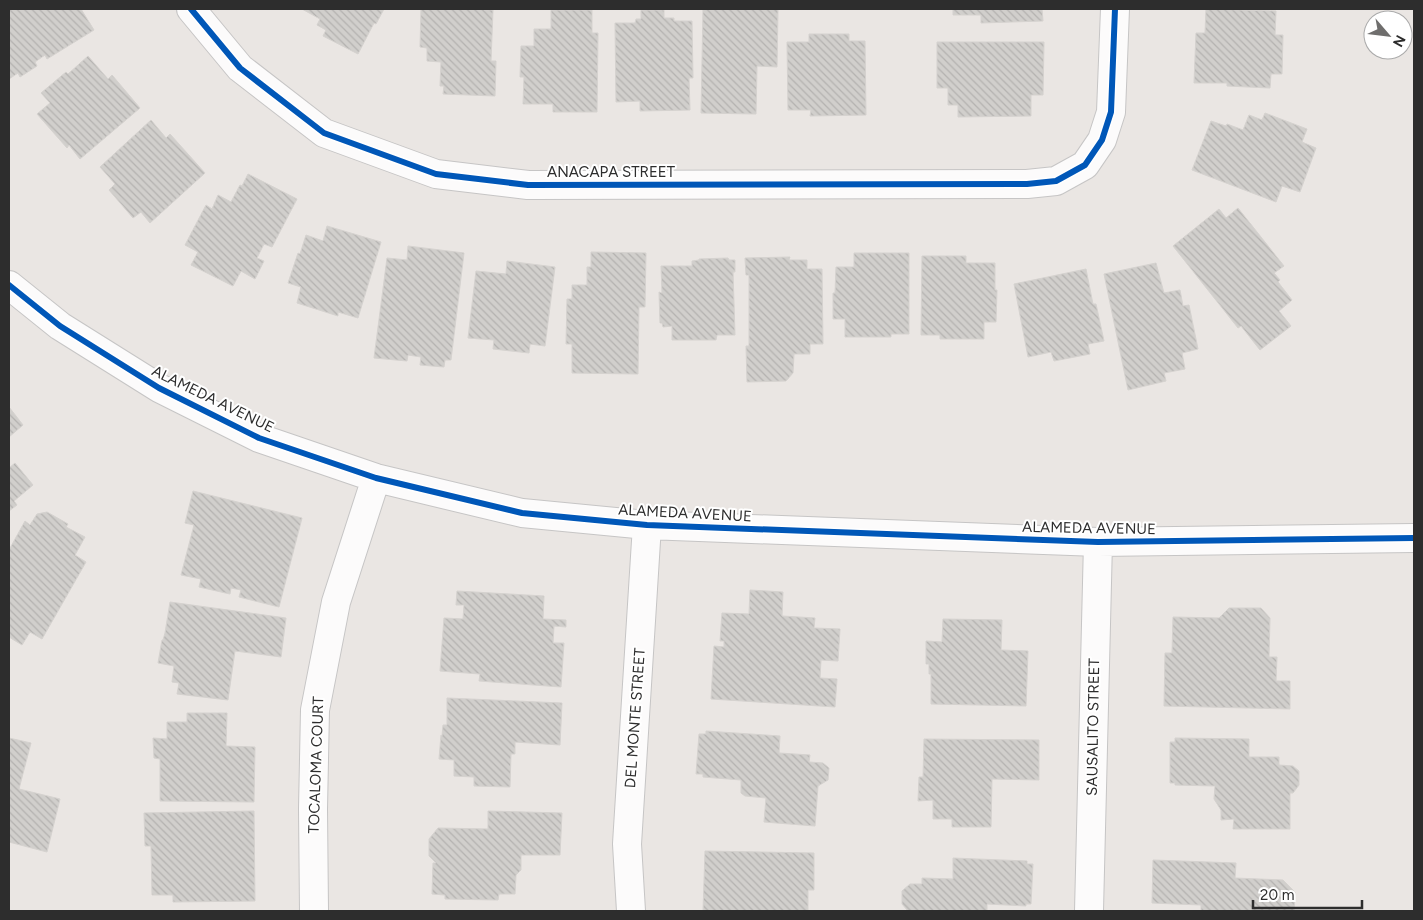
<svg xmlns="http://www.w3.org/2000/svg" width="1423" height="920" font-family="Figtree,sans-serif">
<style>
.building{fill:url(#building-back-hatch);stroke:#d5d2cf}
.lines{fill:none;stroke-linecap:round;stroke-linejoin:round}
.minor-casing{stroke:#c6c5c5;stroke-width:30}
.minor{stroke:#fcfbfb;stroke-width:28}
.cycleway-casing{stroke:#fff;stroke-width:9}
.cycleway{stroke:#0057b8;stroke-width:6}
.labels{text-anchor:middle;stroke-width:4;stroke-linejoin:round;paint-order:stroke}
.street-label{font-size:15px;fill:#2d2d2d;stroke:#fff}
</style>
<defs>
<pattern id="building-back-hatch" width="6" height="6" patternUnits="userSpaceOnUse" patternTransform="scale(1.25)"><rect width="6" height="6" fill="#d1cfcc"/><path d="M-1 5l2 2M0 0l6 6M5-1l2 2" fill="none" stroke="#b4b2b0"/></pattern>
</defs>
<rect width="100%" height="100%" fill="#eae6e3"/>
<path class="building" d="M 9,9 L 81,9 L 94,30 L 47,59 L 45,55 L 35,62 L 37,66 L 20,77 L 18,73 L 9,79 Z
M 302,9 L 384,9 L 376,24 L 374,23 L 358,54 L 323,36 L 326,30 L 317,25 L 320,19 Z
M 421,9 L 484,9 L 484,10 L 493,10 L 491,61 L 496,61 L 495,96 L 443,94 L 444,86 L 440,86 L 441,62 L 427,61 L 427,48 L 420,47 Z
M 703,9 L 778,9 L 777,67 L 757,66 L 756,114 L 701,113 Z
M 953,9 L 1042,9 L 1043,21 L 981,23 L 981,15 L 953,15 Z
M 1206,9 L 1276,11 L 1275,35 L 1283,35 L 1282,74 L 1271,74 L 1270,88 L 1227,86 L 1227,83 L 1194,83 L 1196,33 L 1205,33 Z
M 551,10 L 592,10 L 592,33 L 598,33 L 597,112 L 553,112 L 553,104 L 523,104 L 524,77 L 520,77 L 521,46 L 534,46 L 534,29 L 551,29 Z
M 641,10 L 664,10 L 664,18 L 674,18 L 674,21 L 692,21 L 693,78 L 689,78 L 690,110 L 640,111 L 640,101 L 616,102 L 615,23 L 635,23 L 636,19 L 641,19 Z
M 809,34 L 849,34 L 849,41 L 865,41 L 866,115 L 810,116 L 811,110 L 788,110 L 787,42 L 809,42 Z
M 937,42 L 1044,42 L 1043,95 L 1031,95 L 1031,116 L 958,117 L 958,105 L 948,105 L 948,88 L 937,88 Z
M 88,56 L 108,79 L 112,75 L 140,108 L 80,159 L 69,145 L 67,148 L 37,114 L 50,103 L 41,93 L 66,72 L 68,74 Z
M 1265,113 L 1307,129 L 1302,142 L 1316,148 L 1300,192 L 1282,186 L 1276,202 L 1192,170 L 1211,121 L 1226,126 L 1227,124 L 1243,130 L 1249,115 L 1262,120 Z
M 151,120 L 166,138 L 170,134 L 205,173 L 150,223 L 141,212 L 133,218 L 109,190 L 115,184 L 100,167 Z
M 248,174 L 297,199 L 272,247 L 264,244 L 257,258 L 264,261 L 255,279 L 241,271 L 233,286 L 191,265 L 198,252 L 185,245 L 206,205 L 212,209 L 218,195 L 231,202 L 240,185 L 242,186 Z
M 1238,208 L 1284,266 L 1274,273 L 1280,280 L 1278,282 L 1292,300 L 1279,311 L 1291,326 L 1260,350 L 1241,326 L 1238,328 L 1173,246 L 1219,209 L 1226,218 Z
M 327,226 L 381,242 L 358,318 L 338,312 L 338,316 L 297,303 L 301,287 L 288,283 L 298,253 L 300,254 L 306,235 L 323,241 Z
M 408,246 L 464,253 L 451,360 L 445,360 L 444,367 L 420,365 L 421,357 L 408,355 L 407,361 L 374,358 L 387,258 L 407,260 Z
M 591,252 L 646,253 L 645,307 L 639,307 L 638,374 L 572,373 L 572,344 L 566,344 L 567,299 L 572,299 L 572,285 L 587,285 L 587,267 L 591,267 Z
M 854,253 L 909,253 L 909,334 L 891,334 L 891,337 L 845,337 L 845,319 L 833,319 L 833,293 L 835,293 L 836,267 L 854,267 Z
M 922,256 L 966,256 L 966,263 L 995,263 L 995,290 L 997,290 L 996,322 L 984,322 L 984,339 L 940,339 L 940,335 L 921,335 Z
M 790,257 L 789,260 L 807,260 L 807,269 L 822,269 L 823,344 L 810,344 L 810,354 L 794,354 L 793,373 L 786,381 L 747,382 L 746,346 L 749,346 L 749,275 L 746,275 L 745,258 Z
M 728,258 L 729,260 L 735,260 L 735,272 L 733,272 L 735,335 L 717,335 L 716,340 L 672,340 L 672,326 L 663,327 L 662,323 L 660,323 L 659,292 L 662,293 L 661,266 L 692,266 L 692,261 L 699,260 L 699,259 Z
M 507,261 L 555,267 L 545,346 L 530,344 L 529,353 L 493,349 L 494,340 L 468,338 L 476,271 L 506,274 Z
M 1156,263 L 1164,293 L 1180,290 L 1183,306 L 1189,305 L 1198,349 L 1182,353 L 1185,369 L 1164,373 L 1166,381 L 1128,390 L 1104,274 Z
M 1086,269 L 1093,304 L 1096,304 L 1104,341 L 1088,344 L 1090,354 L 1054,361 L 1051,352 L 1028,357 L 1014,284 Z
M 9,407 L 23,425 L 9,437 Z
M 15,463 L 33,485 L 14,501 L 17,505 L 9,511 L 9,468 Z
M 193,491 L 302,518 L 279,607 L 239,597 L 241,590 L 231,588 L 230,594 L 199,587 L 201,579 L 181,575 L 194,525 L 185,523 Z
M 47,512 L 68,524 L 66,527 L 85,537 L 75,555 L 86,562 L 42,639 L 30,632 L 22,645 L 9,637 L 9,550 L 25,521 L 30,525 L 37,514 Z
M 750,590 L 783,592 L 782,616 L 815,618 L 814,628 L 840,629 L 838,661 L 821,660 L 820,678 L 837,679 L 835,707 L 711,699 L 714,646 L 724,647 L 724,641 L 720,641 L 722,613 L 749,614 Z
M 457,591 L 544,596 L 543,619 L 566,620 L 566,627 L 554,626 L 553,643 L 564,643 L 561,687 L 479,681 L 480,674 L 440,671 L 444,618 L 463,619 L 464,605 L 456,605 Z
M 170,602 L 286,618 L 281,657 L 235,651 L 228,700 L 177,694 L 179,683 L 172,682 L 174,666 L 158,663 L 162,640 L 163,640 L 165,633 Z
M 1229,608 L 1261,608 L 1270,618 L 1269,657 L 1277,657 L 1276,681 L 1290,681 L 1290,709 L 1164,706 L 1165,653 L 1172,653 L 1173,617 L 1219,618 Z
M 943,619 L 1002,620 L 1001,650 L 1028,651 L 1026,706 L 931,704 L 931,674 L 929,674 L 929,664 L 926,664 L 926,641 L 942,642 Z
M 447,698 L 562,703 L 560,745 L 515,742 L 515,754 L 511,754 L 510,787 L 474,786 L 474,777 L 454,776 L 454,760 L 439,759 L 441,735 L 442,736 L 443,725 L 447,725 Z
M 187,713 L 227,713 L 226,746 L 255,747 L 254,802 L 160,801 L 160,759 L 154,758 L 153,738 L 167,739 L 167,722 L 187,722 Z
M 706,731 L 780,736 L 779,753 L 810,755 L 809,762 L 823,763 L 829,768 L 828,780 L 818,786 L 815,826 L 764,822 L 766,798 L 745,796 L 741,793 L 741,780 L 703,777 L 703,774 L 696,774 L 699,734 L 706,734 Z
M 9,738 L 31,743 L 19,789 L 60,799 L 47,852 L 9,842 Z
M 1175,738 L 1249,739 L 1249,757 L 1279,757 L 1279,765 L 1293,766 L 1299,771 L 1299,785 L 1293,793 L 1290,793 L 1290,829 L 1233,829 L 1234,819 L 1221,820 L 1221,810 L 1214,799 L 1215,786 L 1175,785 L 1175,783 L 1170,783 L 1170,742 L 1175,742 Z
M 924,739 L 1039,740 L 1039,780 L 992,779 L 991,827 L 952,827 L 952,819 L 933,819 L 933,800 L 918,801 L 919,777 L 923,777 Z
M 254,811 L 255,901 L 173,902 L 173,895 L 152,895 L 151,846 L 145,846 L 144,813 Z
M 488,811 L 562,813 L 560,855 L 521,855 L 521,870 L 516,875 L 515,894 L 499,894 L 498,900 L 445,899 L 445,895 L 432,894 L 433,863 L 436,863 L 429,856 L 429,839 L 438,828 L 488,829 Z
M 705,851 L 814,853 L 814,890 L 808,890 L 808,911 L 703,911 Z
M 953,858 L 1027,861 L 1027,864 L 1033,864 L 1031,904 L 1026,904 L 1026,906 L 987,904 L 987,911 L 908,911 L 902,904 L 902,891 L 910,884 L 922,884 L 922,878 L 953,879 Z
M 1153,860 L 1236,863 L 1235,878 L 1283,880 L 1295,892 L 1294,911 L 1201,911 L 1201,905 L 1152,903 Z"/>
<g class="lines">
<defs>
<path id="minor" d="M 191,9 L 240,68 L 324,133 L 436,174 L 528,185 L 1027,184 L 1056,181 L 1085,165 L 1102,140 L 1111,112 L 1115,9
M 9,285 L 60,326 L 159,388 L 259,438 L 376,478 L 522,513 L 647,525 L 1098,542 L 1414,538
M 314,911 L 313,809 L 315,710 L 336,602 L 376,478
M 631,911 L 627,844 L 647,525
M 1089,911 L 1098,542"/>
</defs>
<use href="#minor" class="minor-casing"/>
<use href="#minor" class="minor"/>
<defs>
<path id="cycleway" d="M 191,9 L 240,68 L 324,133 L 436,174 L 528,185 L 1027,184 L 1056,181 L 1085,165 L 1102,140 L 1111,112 L 1115,9
M 9,285 L 60,326 L 159,388 L 259,438 L 376,478 L 522,513 L 647,525 L 1098,542 L 1414,538"/>
</defs>
<use href="#cycleway" class="cycleway-casing"/>
<use href="#cycleway" class="cycleway"/>
</g>
<g class="labels">
<g class="street-label">
<text x="611" y="177">ANACAPA STREET</text>
<text transform="translate(213 399) rotate(26)" y="5">ALAMEDA AVENUE</text>
<text transform="translate(685 513) rotate(3)" y="5">ALAMEDA AVENUE</text>
<text transform="translate(1089 528) rotate(1)" y="5">ALAMEDA AVENUE</text>
<text transform="translate(635 718) rotate(-86)" y="5">DEL MONTE STREET</text>
<text transform="translate(1093 727) rotate(-89)" y="5">SAUSALITO STREET</text>
<text transform="translate(316 765) rotate(-88)" y="5">TOCALOMA COURT</text>
</g>
</g>
<rect width="1423" height="920" fill="none" stroke="#2d2d2d" stroke-width="20"/>
<g transform="translate(1388 35) rotate(118)"><circle r="24" fill="#ffffff" stroke="#ababab"/>
<path d="M0-4L9 19L0 12L-9 19Z" fill="#6f6e6d"/>
<text y="-8" font-size="14" font-weight="bold" text-anchor="middle" fill="#2d2d2d">N</text>
</g>
<path d="M1253 900v8h109v-8" fill="none" stroke="#2d2d2d" stroke-width="2.5"/>
<text x="1260" y="900" font-size="15" fill="#2d2d2d" stroke="#ffffff" stroke-width="4" paint-order="stroke">20 m</text>
</svg>
